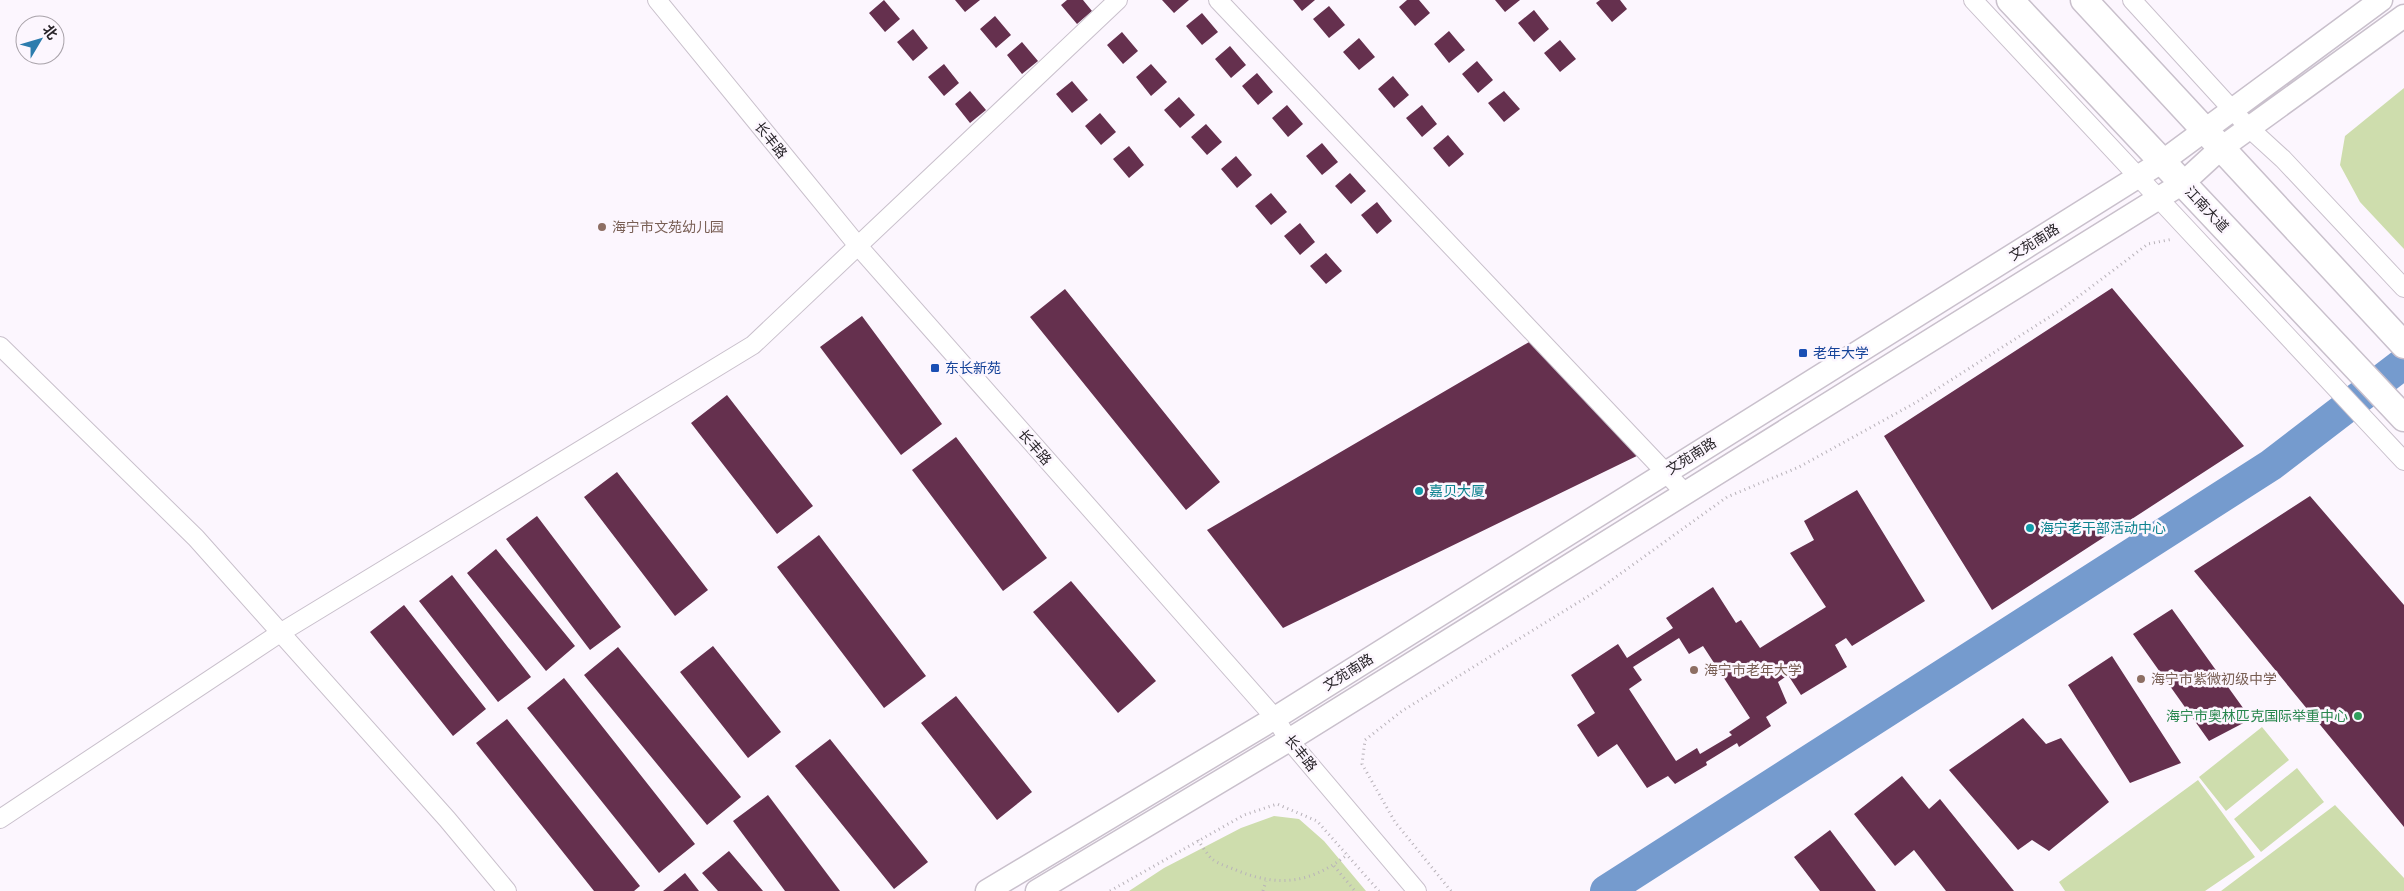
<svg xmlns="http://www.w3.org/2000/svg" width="2404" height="891" font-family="'Noto Sans','Noto Sans SC',sans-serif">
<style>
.green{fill:#ceddad}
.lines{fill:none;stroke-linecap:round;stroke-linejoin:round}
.river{stroke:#759bce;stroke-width:32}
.building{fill:#65304e;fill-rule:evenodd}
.minor-casing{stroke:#c9c0cc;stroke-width:20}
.major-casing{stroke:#c9c0cc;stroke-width:25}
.highway-casing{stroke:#c9c0cc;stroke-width:29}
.path{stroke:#b8b2b9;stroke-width:3;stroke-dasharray:1 4;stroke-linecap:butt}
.minor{stroke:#fff;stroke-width:18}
.major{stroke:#fff;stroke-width:22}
.highway{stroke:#fff;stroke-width:26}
.education-dot{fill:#8d6e63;stroke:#fcf6fe;stroke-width:2}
.transit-dot{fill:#1a4fb4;stroke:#fcf6fe;stroke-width:2}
.culture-dot{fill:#0f9aa8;stroke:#fcf6fe;stroke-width:2}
.leisure-dot{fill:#2e9e5b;stroke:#fcf6fe;stroke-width:2}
.labels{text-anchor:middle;stroke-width:5;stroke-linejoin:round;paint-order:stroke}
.street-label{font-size:14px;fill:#29252a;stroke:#fcf6fe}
.education-label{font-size:14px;fill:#785e54;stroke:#fcf6fe;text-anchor:start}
.transit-label{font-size:14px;fill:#164399;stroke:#fcf6fe;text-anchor:start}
.culture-label{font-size:14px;fill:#0d838f;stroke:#fcf6fe;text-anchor:start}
.leisure-label{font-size:14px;fill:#27864d;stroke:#fcf6fe;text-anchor:end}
</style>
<rect width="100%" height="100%" fill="#fcf6fe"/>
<path class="green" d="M 2404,88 L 2404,249 L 2360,202 L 2340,165 L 2345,136 Z
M 2262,727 L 2289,760 L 2226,811 L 2199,777 Z
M 2297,768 L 2324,802 L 2261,852 L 2234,819 Z
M 2198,780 L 2255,857 L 2205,891 L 2065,891 L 2059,882 Z
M 2335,805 L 2404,878 L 2404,891 L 2221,891 Z
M 1274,816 L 1299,819 L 1324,841 L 1366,891 L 1129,891 L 1164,868 L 1241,828 Z"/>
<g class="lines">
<path class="river" d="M 1606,891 L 2271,465 L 2404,363"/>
</g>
<path class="building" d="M 884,0 L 900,19 L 885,32 L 869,13 Z
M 955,0 L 980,0 L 965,12 Z
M 1067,0 L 1083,0 L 1092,11 L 1077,24 L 1061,5 Z
M 1162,0 L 1189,0 L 1174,13 Z
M 1293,0 L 1315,0 L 1302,11 Z
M 1407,0 L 1419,0 L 1430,13 L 1415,26 L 1399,7 Z
M 1495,0 L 1520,0 L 1505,12 Z
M 1600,0 L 1620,0 L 1627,9 L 1612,22 L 1596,3 Z
M 1329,6 L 1345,25 L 1329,38 L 1313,19 Z
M 1534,10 L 1549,29 L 1534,42 L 1518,23 Z
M 1202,13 L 1218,32 L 1202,45 L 1186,26 Z
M 995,16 L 1011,35 L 996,48 L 980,29 Z
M 913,29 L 928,48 L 913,61 L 897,42 Z
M 1449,31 L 1465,50 L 1449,63 L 1434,44 Z
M 1122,32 L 1138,51 L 1123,64 L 1107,45 Z
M 1359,38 L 1375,57 L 1359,70 L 1343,52 Z
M 1560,40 L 1576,59 L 1560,72 L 1544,53 Z
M 1022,42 L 1038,61 L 1022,74 L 1007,55 Z
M 1230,46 L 1246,65 L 1231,78 L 1215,59 Z
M 1477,61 L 1493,80 L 1478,93 L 1462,74 Z
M 944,64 L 959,83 L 944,96 L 928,77 Z
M 1151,64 L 1167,82 L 1151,96 L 1136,77 Z
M 1257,73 L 1273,92 L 1258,105 L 1242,86 Z
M 1393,76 L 1409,95 L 1394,108 L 1378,89 Z
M 1072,81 L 1088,100 L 1072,113 L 1056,94 Z
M 970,91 L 986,110 L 970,123 L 955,104 Z
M 1504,91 L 1520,109 L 1504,122 L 1488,103 Z
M 1179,97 L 1195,115 L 1180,128 L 1164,110 Z
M 1287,105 L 1303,124 L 1288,137 L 1272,118 Z
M 1422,105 L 1437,124 L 1422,137 L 1406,118 Z
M 1100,113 L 1116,132 L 1101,145 L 1085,126 Z
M 1206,124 L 1222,142 L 1207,155 L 1191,137 Z
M 1448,135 L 1464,154 L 1449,167 L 1433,148 Z
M 1322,143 L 1338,162 L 1322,175 L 1306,156 Z
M 1129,146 L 1144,165 L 1129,178 L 1113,159 Z
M 1236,156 L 1252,175 L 1237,188 L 1221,169 Z
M 1350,173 L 1366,191 L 1351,204 L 1335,186 Z
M 1271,193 L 1287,212 L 1271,225 L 1255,206 Z
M 1377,202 L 1392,221 L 1377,234 L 1361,215 Z
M 1300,223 L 1315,242 L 1300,255 L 1284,236 Z
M 1326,253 L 1342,271 L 1326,284 L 1310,266 Z
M 2112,288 L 2244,446 L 1992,610 L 1884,436 Z
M 1065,289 L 1220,482 L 1186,510 L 1030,317 Z
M 862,316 L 942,424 L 901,455 L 820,347 Z
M 1536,338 L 1645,452 L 1283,628 L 1207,530 Z
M 727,395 L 813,506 L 777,534 L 691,423 Z
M 956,437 L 1047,558 L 1003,591 L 912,470 Z
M 617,472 L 708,590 L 675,616 L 584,497 Z
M 1857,490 L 1925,601 L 1852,646 L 1846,638 L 1835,645 L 1847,667 L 1801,695 L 1788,675 L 1778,682 L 1787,703 L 1766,717 L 1771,726 L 1739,747 L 1737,743 L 1706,762 L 1707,765 L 1675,784 L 1668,776 L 1647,788 L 1617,744 L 1598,757 L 1577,725 L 1595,713 L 1571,675 L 1618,644 L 1627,658 L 1673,628 L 1666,618 L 1713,587 L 1736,623 L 1741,620 L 1760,648 L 1826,607 L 1790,553 L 1814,540 L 1804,521 ZM 1679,638 L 1689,654 L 1703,646 L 1750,718 L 1729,732 L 1732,735 L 1700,754 L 1697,748 L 1676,761 L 1629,689 L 1642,680 L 1633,667 Z
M 2310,496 L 2404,605 L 2404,827 L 2194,571 Z
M 537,516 L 621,627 L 590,650 L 506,539 Z
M 819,535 L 926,676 L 884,708 L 777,567 Z
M 496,549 L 575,646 L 546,671 L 467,573 Z
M 452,575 L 531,677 L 498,702 L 419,601 Z
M 1071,581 L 1156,681 L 1118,713 L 1033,612 Z
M 404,605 L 486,709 L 453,736 L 370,632 Z
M 2172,609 L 2251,719 L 2209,741 L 2133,634 Z
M 713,646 L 781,732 L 748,758 L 680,672 Z
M 618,647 L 741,797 L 707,825 L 584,675 Z
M 2112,656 L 2181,763 L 2130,783 L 2068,685 Z
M 564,678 L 695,844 L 659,873 L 527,708 Z
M 956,696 L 1032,792 L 997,820 L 921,723 Z
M 2023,718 L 2046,744 L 2061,738 L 2109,802 L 2049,851 L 2032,840 L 2018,850 L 1949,770 Z
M 507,719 L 640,886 L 634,891 L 594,891 L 476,743 Z
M 830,739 L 928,862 L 894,889 L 795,766 Z
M 1902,776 L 1929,809 L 1940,799 L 2014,891 L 1946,891 L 1914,850 L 1895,866 L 1854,814 Z
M 768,795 L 840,891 L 785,891 L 733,821 Z
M 1830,830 L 1876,891 L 1820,891 L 1794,857 Z
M 729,851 L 763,891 L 718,891 L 702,873 Z
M 685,873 L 699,891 L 663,891 Z"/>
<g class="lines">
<defs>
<path id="minor" d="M 657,0 L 859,247 L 1275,718 L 1289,740 L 1417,891
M 1218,0 L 1685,493
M 1973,0 C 2118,153 2259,308 2404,461
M 2132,0 L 2249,128 L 2283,159 L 2404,288
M 0,346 L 196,538 L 447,819 L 507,891
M 0,819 L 280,633 L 753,345 L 1118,0"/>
<path id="major" d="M 987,891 L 1275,718 L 2163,161 L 2381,0
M 1037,891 L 1289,740 L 2183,183 L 2220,149 L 2404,16"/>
<path id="highway" d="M 2010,0 L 2404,418
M 2084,0 L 2404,345"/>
</defs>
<use href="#minor" class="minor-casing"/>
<use href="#major" class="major-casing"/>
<use href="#highway" class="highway-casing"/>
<path class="path" d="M 1198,840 C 1202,846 1207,854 1212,859 C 1218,864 1229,867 1236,870 C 1279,888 1312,883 1348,854
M 1334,866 L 1355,891
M 1110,891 L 1244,815 L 1277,804 L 1317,821 L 1379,891
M 1263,891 L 1266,881
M 1451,891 L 1395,822 L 1362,764 L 1365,740 L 1402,711 L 1595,592 L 1727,497 L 1799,467 L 1915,403 L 2062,309 L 2148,244 L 2173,239"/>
<use href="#minor" class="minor"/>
<use href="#major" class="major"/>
<use href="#highway" class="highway"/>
</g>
<g class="education-dot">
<circle cx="602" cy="227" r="5"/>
<circle cx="1694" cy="670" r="5"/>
<circle cx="2141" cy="679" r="5"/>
</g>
<g class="transit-dot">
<rect x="1798" y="348" width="10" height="10" rx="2.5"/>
<rect x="930" y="363" width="10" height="10" rx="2.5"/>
</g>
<g class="culture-dot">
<circle cx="1419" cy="491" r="5"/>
<circle cx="2030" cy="528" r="5"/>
</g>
<circle class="leisure-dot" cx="2358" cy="716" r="5"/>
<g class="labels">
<g class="street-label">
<text transform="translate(771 140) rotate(51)" y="5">长丰路</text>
<text transform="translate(2207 209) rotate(47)" y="5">江南大道</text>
<text transform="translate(2034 242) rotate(-32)" y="5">文苑南路</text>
<text transform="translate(1035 447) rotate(49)" y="5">长丰路</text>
<text transform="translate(1691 456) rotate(-32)" y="5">文苑南路</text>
<text transform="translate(1348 672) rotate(-32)" y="5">文苑南路</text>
<text transform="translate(1301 753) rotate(51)" y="5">长丰路</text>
</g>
<g class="education-label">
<text x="612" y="232">海宁市文苑幼儿园</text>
<text x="1704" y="675">海宁市老年大学</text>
<text x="2151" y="684">海宁市紫微初级中学</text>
</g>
<g class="transit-label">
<text x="1813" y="358">老年大学</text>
<text x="945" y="373">东长新苑</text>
</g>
<g class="culture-label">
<text x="1429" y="496">嘉贝大厦</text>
<text x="2040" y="533">海宁老干部活动中心</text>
</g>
<g class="leisure-label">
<text x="2348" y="721">海宁市奥林匹克国际举重中心</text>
</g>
</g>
<g transform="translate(40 40) rotate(52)"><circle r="24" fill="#fcf6fe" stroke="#a8a2a9"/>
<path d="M0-4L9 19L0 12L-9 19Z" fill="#2c7cad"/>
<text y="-8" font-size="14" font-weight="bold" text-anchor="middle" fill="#29252a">北</text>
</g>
</svg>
